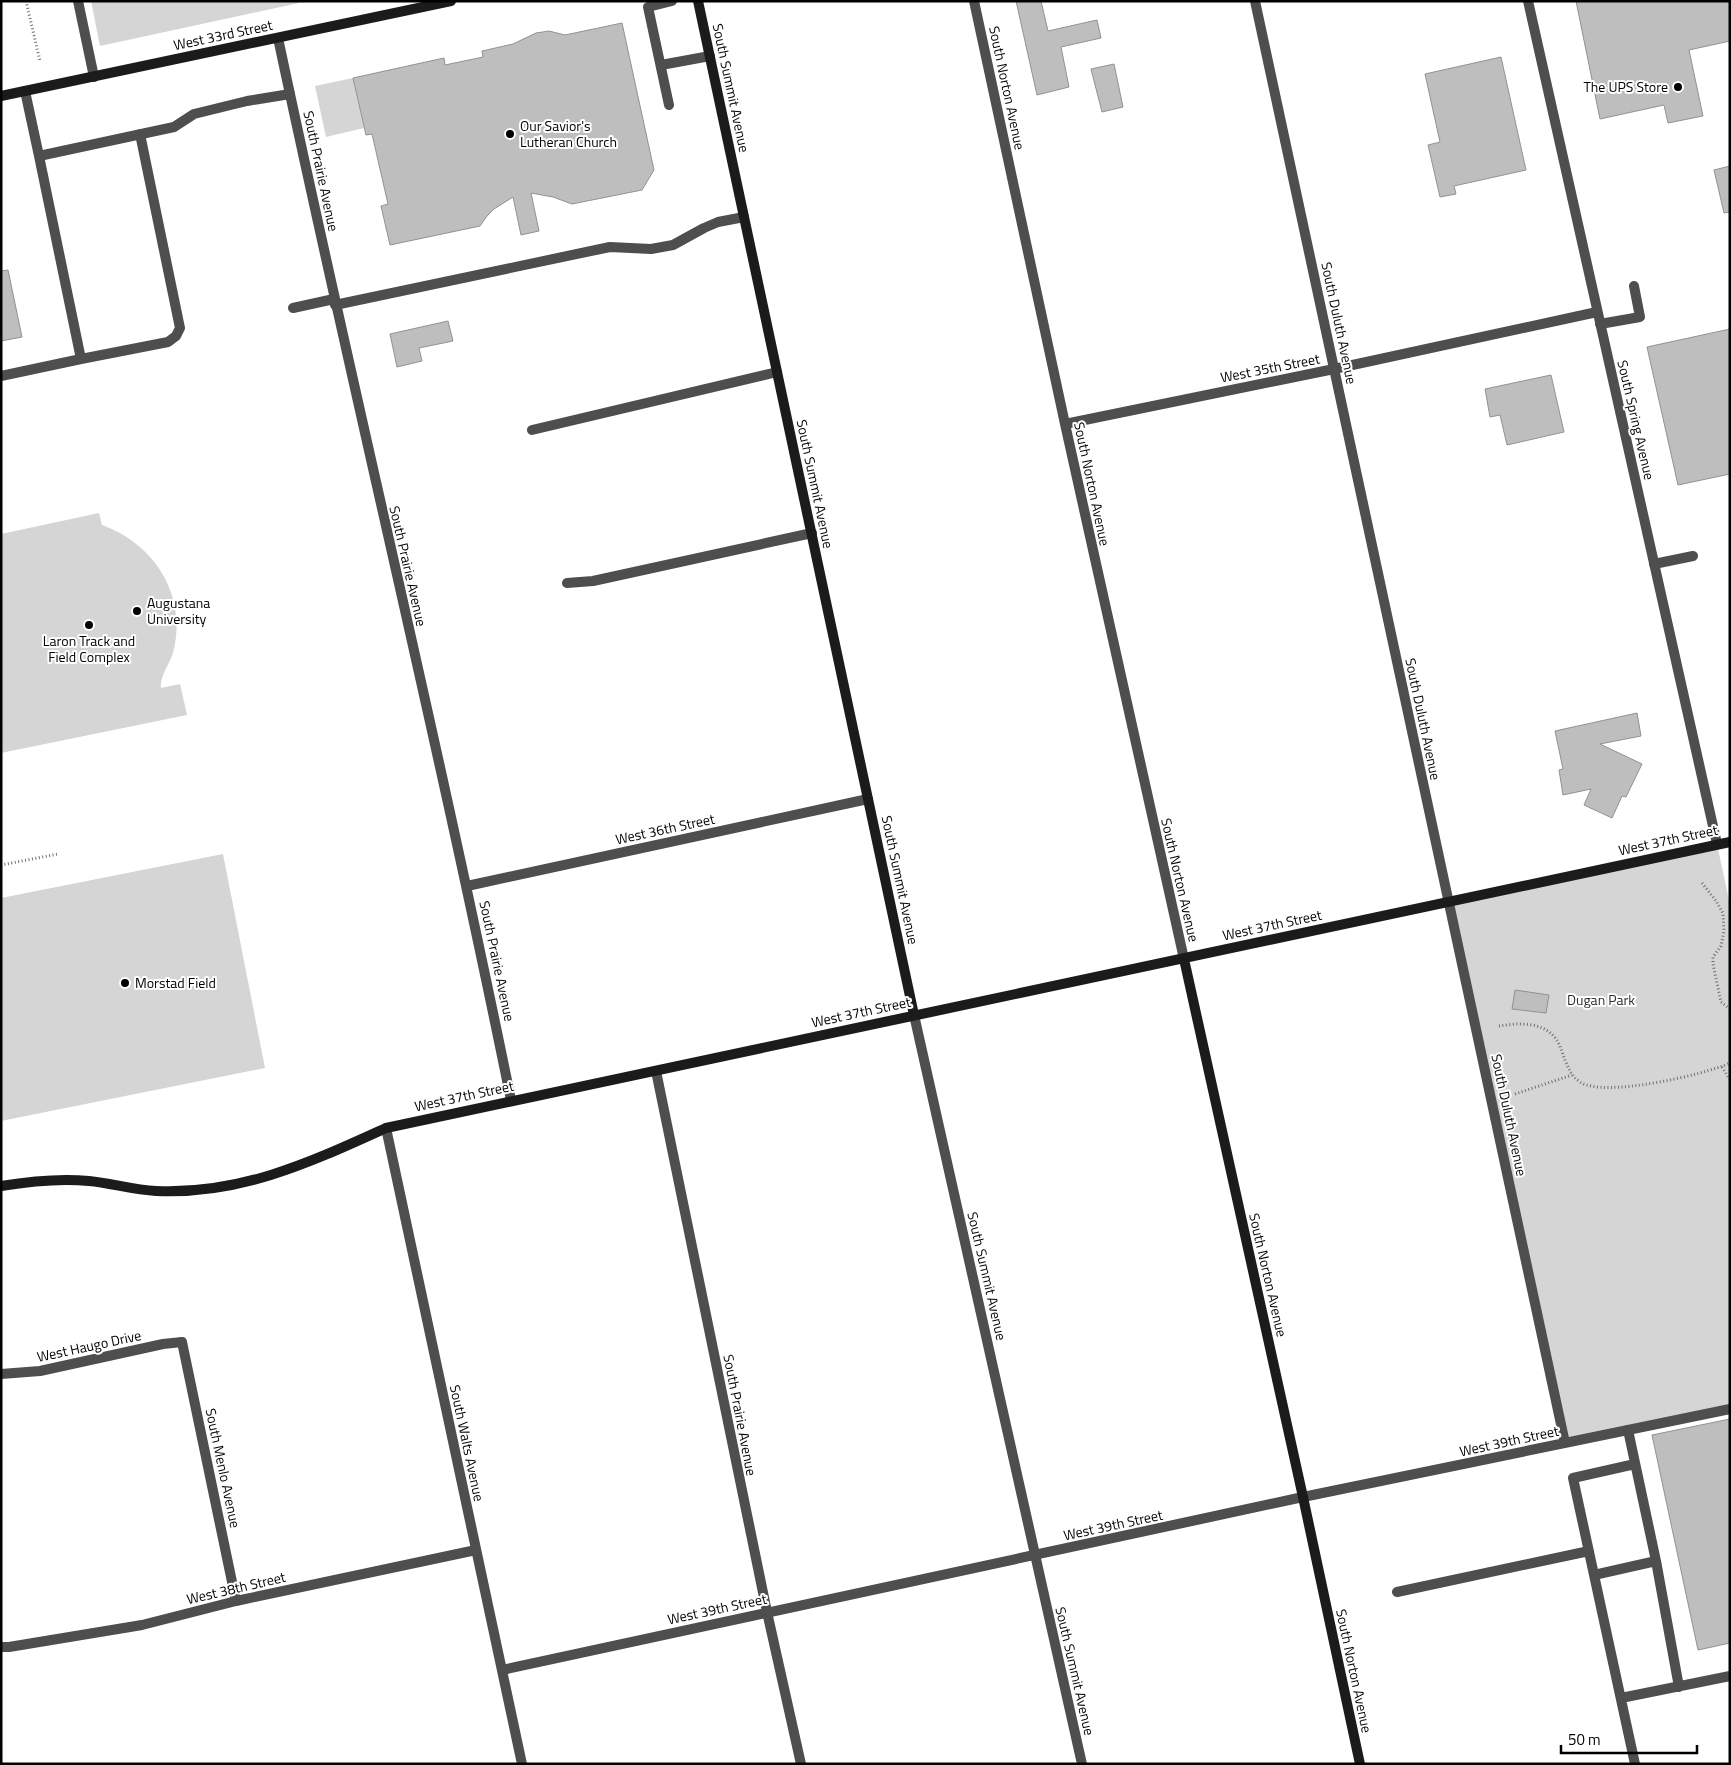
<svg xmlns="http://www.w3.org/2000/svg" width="1731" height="1765" font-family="'Titillium Web',sans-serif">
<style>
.green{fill:#d5d5d5}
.building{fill:#bebebe;stroke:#929292}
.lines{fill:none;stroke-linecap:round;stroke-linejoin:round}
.path{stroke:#707070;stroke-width:3;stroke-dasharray:1 2.5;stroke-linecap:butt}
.lane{stroke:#4e4e4e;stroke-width:10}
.street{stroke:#4e4e4e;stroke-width:10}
.secondary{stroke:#1b1b1b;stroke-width:10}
.poi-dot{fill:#000;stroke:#fff;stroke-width:2}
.labels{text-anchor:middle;stroke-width:4;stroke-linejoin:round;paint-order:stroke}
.street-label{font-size:14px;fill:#000;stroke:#fff}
.poi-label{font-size:14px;fill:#000;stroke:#fff;text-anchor:start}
.park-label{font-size:14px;fill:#2c2c2c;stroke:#fff}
</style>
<rect width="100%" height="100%" fill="#fff"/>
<path class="green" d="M 91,1 L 299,1 L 299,3 L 100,46 Z
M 353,78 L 364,128 L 326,137 L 315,86 Z
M 99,513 L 102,525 C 155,544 188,596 173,653 C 170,663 159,678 161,688 L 180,684 L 187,715 L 1,753 L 1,534 Z
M 1717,844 L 1730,905 L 1730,1409 L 1565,1443 L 1448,901 Z
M 223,854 L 265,1068 L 1,1121 L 1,898 Z"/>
<path class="building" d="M 1016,1 L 1041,1 L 1048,31 L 1097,20 L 1101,38 L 1061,47 L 1069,87 L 1037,95 Z
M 1576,1 L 1730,1 L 1730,41 L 1689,50 L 1703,116 L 1668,123 L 1664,105 L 1600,119 Z
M 622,23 L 654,170 L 642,190 L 572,204 L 553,197 L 531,193 L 539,231 L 521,235 L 513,197 L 494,209 L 487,216 L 480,226 L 390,245 L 381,206 L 388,204 L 372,134 L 366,135 L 353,78 L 444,58 L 445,65 L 483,57 L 482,51 L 513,44 L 536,33 L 549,31 L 565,35 Z
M 1501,57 L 1526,170 L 1454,186 L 1456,194 L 1440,197 L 1428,145 L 1440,142 L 1425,74 Z
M 1114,64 L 1123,107 L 1102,112 L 1091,69 Z
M 1730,166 L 1730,212 L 1724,213 L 1714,170 Z
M 8,270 L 22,337 L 1,341 L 1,271 Z
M 448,321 L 453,341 L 419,348 L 422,361 L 397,367 L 390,334 Z
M 1730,329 L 1730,474 L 1678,485 L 1647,347 Z
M 1551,375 L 1564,432 L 1507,445 L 1500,415 L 1490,417 L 1485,389 Z
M 1637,713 L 1641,736 L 1600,744 L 1642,764 L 1626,797 L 1622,796 L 1612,818 L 1584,805 L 1591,789 L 1563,795 L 1559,770 L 1563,769 L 1555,731 Z
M 1515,990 L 1549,995 L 1546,1013 L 1512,1009 Z
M 1730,1419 L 1730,1643 L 1698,1650 L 1652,1435 Z"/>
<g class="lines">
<path class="path" d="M 26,1 L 40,61
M 303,1 L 304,4
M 1,865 L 58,854
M 1702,883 L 1716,901 L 1723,913 L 1724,931 L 1721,946 L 1713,957 L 1713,964 L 1721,1002 L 1730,1009
M 1499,1026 C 1518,1023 1543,1021 1556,1039 C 1560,1044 1562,1053 1565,1060 C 1569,1069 1571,1076 1580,1082 C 1604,1098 1703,1075 1730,1063
M 1722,1067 L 1730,1080
M 1515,1094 L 1572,1075"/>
<path class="lane" d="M 78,1 L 94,77
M 661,65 L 710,56
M 25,91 L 39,156 L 174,127 L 194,114 L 247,101 L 290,94
M 669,105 L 648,7 L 672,1
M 335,305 L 610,247 L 651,249 L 673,245 L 704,228 L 718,222 L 744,217
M 293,308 L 334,299
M 1600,324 L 1640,317 L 1634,286
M 81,359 L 168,342 L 176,336 L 180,328 L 140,134
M 1,376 L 81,359 L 39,156
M 532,430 L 777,372
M 1654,564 L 1693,556
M 567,583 L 593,581 L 812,533
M 1628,1430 L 1656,1561 L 1679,1687
M 1635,1464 L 1573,1478 L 1635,1764
M 1594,1575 L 1656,1561
M 1397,1592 L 1589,1551
M 1621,1698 L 1730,1676"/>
<path class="street" d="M 974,1 L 1065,424 L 1184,959
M 1255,1 L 1565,1443
M 1528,1 L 1717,844
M 278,38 C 353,392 439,745 511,1100
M 1065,424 L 1334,369 L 1597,312
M 467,886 L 868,799
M 914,1015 L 1082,1764
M 656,1071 L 767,1612 L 801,1764
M 386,1128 L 522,1764
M 1,1374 L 40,1371 L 163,1344 L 182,1342 L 236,1601
M 1,1647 L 9,1647 L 142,1625 L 236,1601 L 476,1550
M 502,1670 L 1303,1497 L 1730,1409"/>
<path class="secondary" d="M 698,1 L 914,1015
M 1,96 L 451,1
M 1184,959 L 1303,1497 L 1360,1764
M 1,1186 C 31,1181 59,1178 89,1181 C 111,1183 133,1190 156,1191 C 241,1195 311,1162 386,1128 L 1730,842"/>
</g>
<g class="poi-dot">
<circle cx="1678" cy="87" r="5"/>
<circle cx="510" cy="134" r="5"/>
<circle cx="137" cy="611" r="5"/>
<circle cx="89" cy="625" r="5"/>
<circle cx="125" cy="983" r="5"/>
</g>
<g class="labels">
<g class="street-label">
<text transform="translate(223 35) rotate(-12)" y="5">West 33rd Street</text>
<text transform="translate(731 88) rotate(78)" y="5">South Summit Avenue</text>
<text transform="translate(1007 88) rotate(78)" y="5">South Norton Avenue</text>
<text transform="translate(321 171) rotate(78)" y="5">South Prairie Avenue</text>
<text transform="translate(1339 323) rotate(78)" y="5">South Duluth Avenue</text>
<text transform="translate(1270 368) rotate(-11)" y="5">West 35th Street</text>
<text transform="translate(1636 420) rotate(77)" y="5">South Spring Avenue</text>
<text transform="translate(815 484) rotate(78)" y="5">South Summit Avenue</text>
<text transform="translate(1092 484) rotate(78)" y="5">South Norton Avenue</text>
<text transform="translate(408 566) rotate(77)" y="5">South Prairie Avenue</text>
<text transform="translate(1423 719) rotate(78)" y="5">South Duluth Avenue</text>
<text transform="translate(665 829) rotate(-12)" y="5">West 36th Street</text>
<text transform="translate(1668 840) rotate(-12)" y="5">West 37th Street</text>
<text transform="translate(900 880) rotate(78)" y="5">South Summit Avenue</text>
<text transform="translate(1180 880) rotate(77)" y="5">South Norton Avenue</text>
<text transform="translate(1272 925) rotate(-12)" y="5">West 37th Street</text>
<text transform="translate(497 961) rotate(78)" y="5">South Prairie Avenue</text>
<text transform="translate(861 1012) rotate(-12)" y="5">West 37th Street</text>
<text transform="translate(464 1096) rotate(-12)" y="5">West 37th Street</text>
<text transform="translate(1509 1115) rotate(78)" y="5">South Duluth Avenue</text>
<text transform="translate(1268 1275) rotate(77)" y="5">South Norton Avenue</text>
<text transform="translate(987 1276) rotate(77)" y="5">South Summit Avenue</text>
<text transform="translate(89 1346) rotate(-12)" y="5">West Haugo Drive</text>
<text transform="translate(740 1415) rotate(79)" y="5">South Prairie Avenue</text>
<text transform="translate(1509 1441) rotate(-12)" y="5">West 39th Street</text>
<text transform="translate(467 1443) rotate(78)" y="5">South Walts Avenue</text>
<text transform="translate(223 1468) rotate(78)" y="5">South Menlo Avenue</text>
<text transform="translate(1113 1525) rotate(-12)" y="5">West 39th Street</text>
<text transform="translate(236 1588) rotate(-13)" y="5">West 38th Street</text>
<text transform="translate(717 1609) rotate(-12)" y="5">West 39th Street</text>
<text transform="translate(1075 1671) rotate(77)" y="5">South Summit Avenue</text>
<text transform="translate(1354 1671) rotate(78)" y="5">South Norton Avenue</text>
</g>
<g class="poi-label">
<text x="1668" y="92" text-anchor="end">The UPS Store</text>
<text x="520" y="131">Our Savior's<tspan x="520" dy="16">Lutheran Church</tspan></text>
<text x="147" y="608">Augustana<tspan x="147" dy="16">University</tspan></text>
<text x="89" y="646" text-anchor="middle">Laron Track and<tspan x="89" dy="16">Field Complex</tspan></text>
<text x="135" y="988">Morstad Field</text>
</g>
<g class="park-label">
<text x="1601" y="1005">Dugan Park</text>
</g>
</g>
<rect width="1731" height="1765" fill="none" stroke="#000000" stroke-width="5"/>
<path d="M1561 1745v8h136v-8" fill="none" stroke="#000000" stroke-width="2.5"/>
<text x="1568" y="1745" font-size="15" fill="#000000" stroke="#ffffff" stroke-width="4" paint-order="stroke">50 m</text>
</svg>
